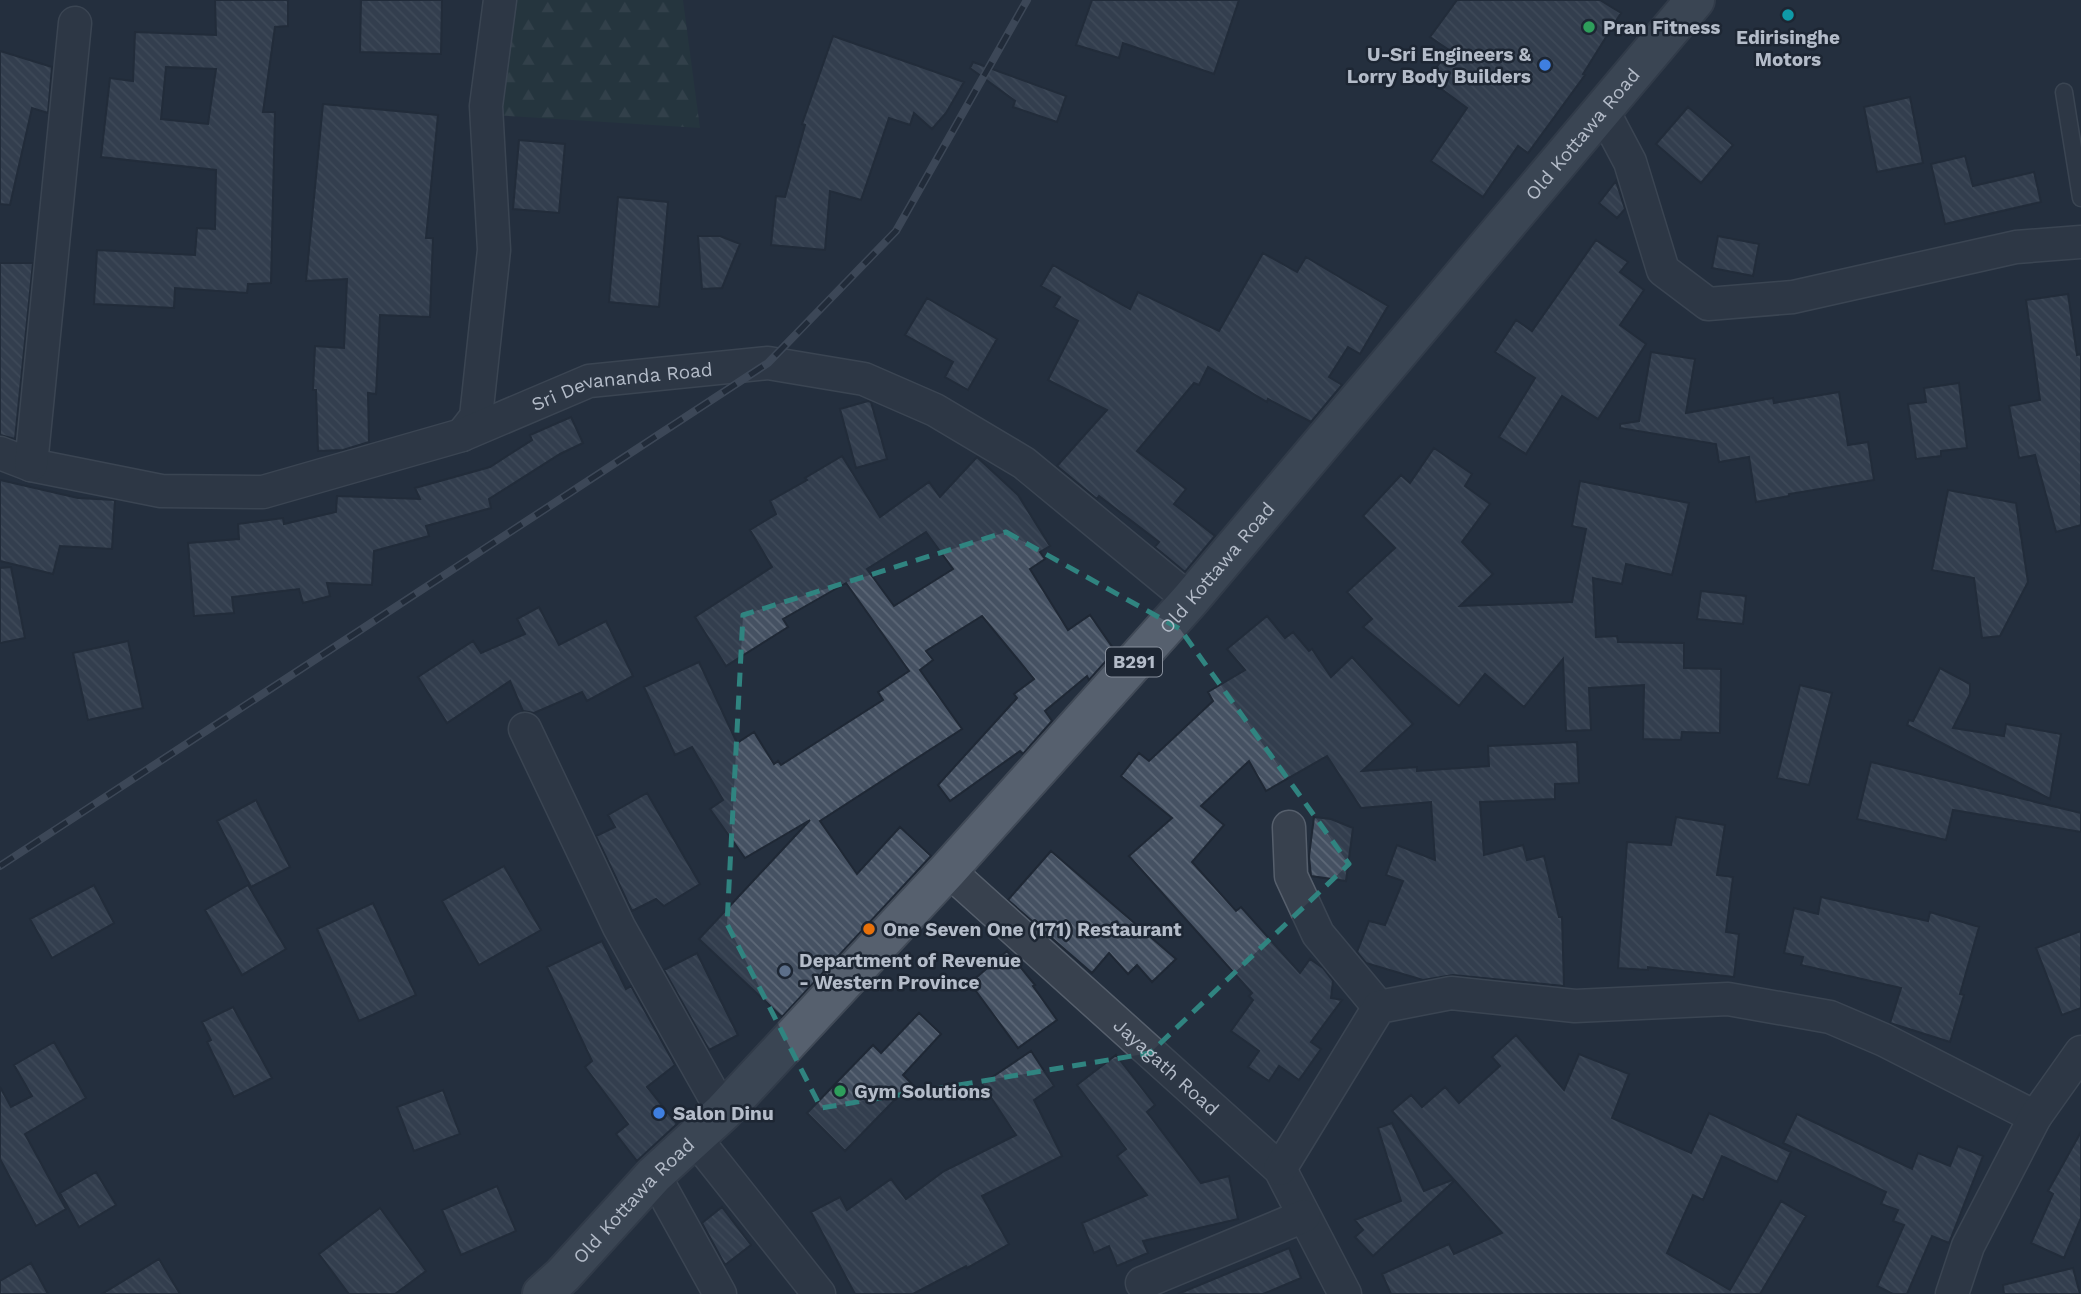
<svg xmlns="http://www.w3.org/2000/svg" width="2081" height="1294" font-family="'Work Sans',sans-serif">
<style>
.forest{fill:url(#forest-firs)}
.building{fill:url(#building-back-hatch);stroke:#1f2835;stroke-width:2;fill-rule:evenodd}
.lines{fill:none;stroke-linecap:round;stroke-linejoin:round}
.service-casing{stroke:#565f6c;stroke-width:19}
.minor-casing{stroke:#565f6c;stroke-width:35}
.primary-casing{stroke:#414a57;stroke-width:42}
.service{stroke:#38414e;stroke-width:16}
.minor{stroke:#38414e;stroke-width:32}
.primary{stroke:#56606e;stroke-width:38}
.rail-casing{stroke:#5a6575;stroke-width:8}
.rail{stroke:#1d2633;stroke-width:5;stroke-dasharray:16;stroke-linecap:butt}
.marked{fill:none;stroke:#308480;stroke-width:5;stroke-dasharray:14 9;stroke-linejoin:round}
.culture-dot{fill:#0f9aa8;stroke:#1d2633;stroke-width:2.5}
.leisure-dot{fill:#2e9e5b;stroke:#1d2633;stroke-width:2.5}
.shop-dot{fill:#3f7fe0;stroke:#1d2633;stroke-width:2.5}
.food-dot{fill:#e8710a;stroke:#1d2633;stroke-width:2.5}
.service-dot{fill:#5c6f8a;stroke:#1d2633;stroke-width:2.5}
.labels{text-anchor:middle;stroke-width:5;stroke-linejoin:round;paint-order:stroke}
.shield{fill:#1d2633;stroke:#878f9c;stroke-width:2}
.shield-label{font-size:18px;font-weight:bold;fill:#b4bcc9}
.poi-label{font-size:19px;font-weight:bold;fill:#b4bcc9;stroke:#1d2633;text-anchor:start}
.street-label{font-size:19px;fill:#b4bcc9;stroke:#1d2633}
</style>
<defs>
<pattern id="forest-firs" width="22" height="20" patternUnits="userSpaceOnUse" patternTransform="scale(1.75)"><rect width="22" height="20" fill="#263c3f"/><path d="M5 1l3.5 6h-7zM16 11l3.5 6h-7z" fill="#435659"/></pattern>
<pattern id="building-back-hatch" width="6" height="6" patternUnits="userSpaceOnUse" patternTransform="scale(1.75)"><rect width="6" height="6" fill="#455162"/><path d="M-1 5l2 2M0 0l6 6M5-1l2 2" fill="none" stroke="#5d6877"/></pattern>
</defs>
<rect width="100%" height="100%" fill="#242f3e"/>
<path class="forest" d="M 513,0 L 683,0 L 700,128 L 493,115 Z"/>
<path class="building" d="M 215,0 L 288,0 L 288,26 L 275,27 L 263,112 L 275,112 L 271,283 L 248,284 L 247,293 L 175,288 L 174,308 L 94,304 L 97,250 L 195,255 L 197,228 L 215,229 L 216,170 L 101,157 L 110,78 L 133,81 L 135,32 L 216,35 ZM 166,67 L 216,69 L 208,124 L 161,119 Z
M 361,0 L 442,0 L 441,54 L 360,52 Z
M 1092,0 L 1239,0 L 1214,74 L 1123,43 L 1119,58 L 1076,45 Z
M 1457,0 L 1600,0 L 1621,13 L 1583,74 L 1585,75 L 1528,153 L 1518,146 L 1483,197 L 1431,161 L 1467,108 L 1428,79 L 1449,50 L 1430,37 Z
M 833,36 L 964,82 L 946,113 L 932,129 L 914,113 L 910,125 L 889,118 L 861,200 L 830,191 L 825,250 L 771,245 L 776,196 L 785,197 L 805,125 L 802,124 Z
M 0,51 L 52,67 L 48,113 L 32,108 L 10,205 L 0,204 Z
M 973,62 L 1066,96 L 1057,122 L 1013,107 L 1015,101 L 970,68 Z
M 1910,97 L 1923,163 L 1877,172 L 1864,107 Z
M 323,104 L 438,115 L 426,238 L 433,238 L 430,317 L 380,315 L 376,394 L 368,393 L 369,442 L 343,450 L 318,451 L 316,390 L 313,390 L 315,346 L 344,348 L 347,279 L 306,281 Z
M 1688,107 L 1733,145 L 1701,183 L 1656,144 Z
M 519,140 L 565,144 L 559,213 L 513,209 Z
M 1965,156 L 1973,186 L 2034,172 L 2041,202 L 1945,224 L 1931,164 Z
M 1616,181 L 1625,209 L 1617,218 L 1599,203 Z
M 618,197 L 668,202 L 659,307 L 609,302 Z
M 698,236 L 720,236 L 740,244 L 722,288 L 702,289 Z
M 1718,236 L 1759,244 L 1753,276 L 1712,268 Z
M 1596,240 L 1628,262 L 1620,272 L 1644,290 L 1620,325 L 1646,344 L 1598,419 L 1562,396 L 1526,454 L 1499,437 L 1535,378 L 1495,352 L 1516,320 L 1532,331 Z
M 1263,253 L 1297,272 L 1306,257 L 1388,306 L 1360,354 L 1348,347 L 1329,377 L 1342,385 L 1311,422 L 1268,399 L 1267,402 L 1208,367 L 1199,385 L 1194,383 L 1137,451 L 1186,489 L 1174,504 L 1215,536 L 1185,572 L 1155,547 L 1159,542 L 1099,496 L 1097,499 L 1057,466 L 1107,410 L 1048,380 L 1078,321 L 1054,307 L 1060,297 L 1041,286 L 1053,265 L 1130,309 L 1138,292 L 1219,331 Z
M 0,263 L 33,263 L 15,439 L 0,435 Z
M 2068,294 L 2077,355 L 2081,354 L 2081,525 L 2056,532 L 2035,455 L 2019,458 L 2009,406 L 2040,400 L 2026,300 Z
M 927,298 L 997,339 L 968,390 L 945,377 L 953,362 L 905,335 Z
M 1651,352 L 1695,359 L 1686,413 L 1773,398 L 1774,403 L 1839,392 L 1848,445 L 1868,442 L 1874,480 L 1789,494 L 1789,496 L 1756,502 L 1749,457 L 1719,462 L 1716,444 L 1620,428 L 1620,424 L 1639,421 Z
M 1959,383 L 1967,448 L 1941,451 L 1941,456 L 1916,459 L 1908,404 L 1926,402 L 1924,388 Z
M 868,401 L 871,402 L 887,459 L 856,468 L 840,409 Z
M 571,417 L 583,443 L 560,454 L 489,499 L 491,508 L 426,526 L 429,536 L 374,551 L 372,585 L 327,583 L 330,596 L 303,603 L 299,589 L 232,597 L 234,613 L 194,616 L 188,543 L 239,539 L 238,524 L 283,518 L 284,524 L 336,512 L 337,496 L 420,499 L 415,488 L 490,467 L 532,440 L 530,435 Z
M 1434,448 L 1472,474 L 1465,486 L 1490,504 L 1462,542 L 1493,574 L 1460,606 L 1572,602 L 1586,529 L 1572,526 L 1580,481 L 1689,503 L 1672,575 L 1626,564 L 1622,584 L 1593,578 L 1596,637 L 1617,636 L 1618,642 L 1684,643 L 1684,668 L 1721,669 L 1720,733 L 1682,732 L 1681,740 L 1643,739 L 1644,685 L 1589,688 L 1591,730 L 1566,731 L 1563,659 L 1524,707 L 1485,674 L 1459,706 L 1363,627 L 1372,619 L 1347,592 L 1395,548 L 1363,516 L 1401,475 L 1410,483 Z
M 842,456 L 880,517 L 929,482 L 940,497 L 977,457 L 1018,495 L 1050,546 L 1040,552 L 1045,559 L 1030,569 L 1068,630 L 1090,615 L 1115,651 L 1089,680 L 1087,676 L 1045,711 L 1052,721 L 1023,754 L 1020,751 L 950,801 L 938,785 L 1017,698 L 1014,694 L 1034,679 L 982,616 L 926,651 L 933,660 L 920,670 L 962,729 L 820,821 L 857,874 L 900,827 L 931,856 L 782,1017 L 699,939 L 810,820 L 745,858 L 710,809 L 723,800 L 692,747 L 675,755 L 644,687 L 699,662 L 737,743 L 754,732 L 774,764 L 778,761 L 781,765 L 883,700 L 878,692 L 909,671 L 846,583 L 783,619 L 788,627 L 726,666 L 695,617 L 772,567 L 750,530 L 776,514 L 770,501 L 807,480 L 805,478 ZM 926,532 L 953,569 L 894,606 L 867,569 Z
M 0,480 L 78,498 L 115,500 L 112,549 L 60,546 L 53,574 L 0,561 Z
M 1948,490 L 2016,503 L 2028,582 L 2000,636 L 1982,638 L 1974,578 L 1932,570 Z
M 11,567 L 25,638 L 0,643 L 0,568 Z
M 1701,591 L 1746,596 L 1743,624 L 1697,619 Z
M 539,607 L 559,645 L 606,621 L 633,676 L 587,701 L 582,692 L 534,713 L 523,711 L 510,681 L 447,723 L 418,677 L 473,641 L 481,653 L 525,634 L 517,619 Z
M 1267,616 L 1285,638 L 1293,632 L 1309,651 L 1312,649 L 1331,677 L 1352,657 L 1413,724 L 1362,771 L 1417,767 L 1417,771 L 1489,766 L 1488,746 L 1577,742 L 1579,783 L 1555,784 L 1555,799 L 1480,802 L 1484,855 L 1523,845 L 1527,860 L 1544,856 L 1559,917 L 1562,917 L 1564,986 L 1453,975 L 1423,980 L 1366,963 L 1357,952 L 1369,921 L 1385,925 L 1403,881 L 1386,875 L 1397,845 L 1435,860 L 1431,802 L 1361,808 L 1327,756 L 1266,791 L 1249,761 L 1201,806 L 1224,825 L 1192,862 L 1236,911 L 1241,907 L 1300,973 L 1310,959 L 1323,968 L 1333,981 L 1331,998 L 1342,1000 L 1311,1042 L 1321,1049 L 1299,1080 L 1279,1066 L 1269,1081 L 1248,1067 L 1259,1051 L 1231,1031 L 1253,1000 L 1249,996 L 1252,993 L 1129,856 L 1172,818 L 1121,776 L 1139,753 L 1149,761 L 1213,701 L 1208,692 L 1245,670 L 1227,649 Z
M 128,641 L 143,708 L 88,720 L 73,653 Z
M 1940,668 L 1970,684 L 1970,694 L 1953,728 L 2004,736 L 2006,724 L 2061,734 L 2050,799 L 1907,725 L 1909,720 L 1913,721 Z
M 1800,685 L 1832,693 L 1809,785 L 1777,778 Z
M 1871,762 L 2081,813 L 2081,832 L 1953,810 L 1946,840 L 1857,819 Z
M 647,793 L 700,884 L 664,906 L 656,899 L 632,911 L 596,836 L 615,827 L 608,815 Z
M 256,800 L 290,867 L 251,887 L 217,821 Z
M 1314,817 L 1331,819 L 1353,828 L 1346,881 L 1311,876 L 1309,856 Z
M 1676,817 L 1725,825 L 1717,875 L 1733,877 L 1726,932 L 1739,934 L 1734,977 L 1648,967 L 1648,970 L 1618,968 L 1627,842 L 1671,845 Z
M 1051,851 L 1176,959 L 1152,982 L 1137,965 L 1128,974 L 1109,953 L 1092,973 L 1008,900 Z
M 504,866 L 541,930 L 479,965 L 442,901 Z
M 94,885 L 114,923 L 52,958 L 30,919 Z
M 248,885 L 286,949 L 242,975 L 205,910 Z
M 1821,897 L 1928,921 L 1930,912 L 1979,927 L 1960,994 L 1964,995 L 1950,1042 L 1890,1023 L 1901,988 L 1801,965 L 1803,957 L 1784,953 L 1794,908 L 1818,914 Z
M 373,903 L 416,995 L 359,1021 L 317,929 Z
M 2081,931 L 2081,1008 L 2062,1015 L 2036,948 Z
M 602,941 L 626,989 L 631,986 L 675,1065 L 647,1087 L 677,1124 L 637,1161 L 616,1134 L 628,1124 L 585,1067 L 592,1061 L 547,967 Z
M 1007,951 L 1035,985 L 1033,986 L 1057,1020 L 1018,1048 L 970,983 Z
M 697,953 L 738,1035 L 709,1050 L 664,970 Z
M 233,1007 L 272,1078 L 234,1097 L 207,1042 L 211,1040 L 202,1022 Z
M 919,1013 L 941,1034 L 903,1075 L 911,1083 L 845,1151 L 807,1113 L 873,1045 L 881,1053 Z
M 1516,1035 L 1564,1090 L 1579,1054 L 1629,1074 L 1612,1118 L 1691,1153 L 1709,1113 L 1791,1152 L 1777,1182 L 1722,1156 L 1703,1200 L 1693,1195 L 1667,1253 L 1730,1290 L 1781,1201 L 1806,1216 L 1760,1294 L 1391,1294 L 1382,1274 L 1449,1244 L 1454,1254 L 1502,1233 L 1392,1111 L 1411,1095 L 1422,1107 L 1445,1087 L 1459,1103 L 1500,1066 L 1492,1057 Z
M 54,1042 L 86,1098 L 25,1134 L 66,1209 L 36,1226 L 0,1159 L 0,1087 L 11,1107 L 32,1096 L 14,1065 Z
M 1031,1051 L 1054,1086 L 1034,1100 L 1062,1156 L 982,1196 L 1009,1244 L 967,1268 L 966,1266 L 913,1294 L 855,1294 L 811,1212 L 840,1197 L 847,1210 L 891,1179 L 906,1199 L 944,1171 L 1016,1135 L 982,1084 Z
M 1116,1055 L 1155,1105 L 1147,1112 L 1201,1183 L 1229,1176 L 1238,1219 L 1143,1241 L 1148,1253 L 1117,1266 L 1109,1246 L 1094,1253 L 1082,1223 L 1147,1195 L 1117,1156 L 1126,1149 L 1077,1085 Z
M 443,1090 L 460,1134 L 414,1151 L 397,1107 Z
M 1797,1114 L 1912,1169 L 1918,1153 L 1950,1166 L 1958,1146 L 1983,1156 L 1949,1243 L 1932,1236 L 1907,1294 L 1893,1294 L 1877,1286 L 1904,1225 L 1893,1221 L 1898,1210 L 1881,1204 L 1886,1192 L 1783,1143 Z
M 1392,1123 L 1424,1191 L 1452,1180 L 1453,1182 L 1373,1256 L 1355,1237 L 1363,1230 L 1355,1220 L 1401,1201 L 1378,1128 Z
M 2081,1132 L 2081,1218 L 2064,1258 L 2031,1243 L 2053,1194 L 2048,1191 Z
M 96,1172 L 116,1205 L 79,1227 L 60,1193 Z
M 497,1186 L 516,1231 L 461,1255 L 442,1210 Z
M 722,1207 L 751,1245 L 725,1265 L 702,1223 Z
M 380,1208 L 426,1271 L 395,1294 L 349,1294 L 319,1254 Z
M 1289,1248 L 1301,1278 L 1263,1294 L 1178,1294 Z
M 159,1259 L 180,1294 L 102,1294 Z
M 31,1263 L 48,1294 L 0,1294 L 0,1281 Z
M 2073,1268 L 2080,1294 L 2004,1294 L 2003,1285 Z"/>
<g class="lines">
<defs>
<path id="service" d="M 2064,92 L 2081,198"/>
<g id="minor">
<path d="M 1603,111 L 1630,162 L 1663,270 L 1708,304 L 1793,297 L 2016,247 L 2081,242"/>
<path d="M 462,435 L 476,417 L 494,250 L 486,106 L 500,0"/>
<path id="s1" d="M 0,453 L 31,465 L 161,491 L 263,492 L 462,435 L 589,381 L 768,363 L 864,379 L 935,410 L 1024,463 L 1190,600"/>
<path d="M 31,465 L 75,23"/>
<path d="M 525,729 L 619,927 L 723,1112"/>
<path d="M 1289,827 L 1291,876 L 1318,934 L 1379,1007"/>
<path id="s2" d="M 948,870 L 1280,1169 L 1345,1294"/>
<path d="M 695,1138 L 819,1294"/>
<path d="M 1280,1169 L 1379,1007 L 1451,993 L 1575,1006 L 1728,999 L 1830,1017 L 1884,1040 L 2035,1117"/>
<path d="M 654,1175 L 720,1294"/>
<path d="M 1142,1283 L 1304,1216"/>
<path d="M 1952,1294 L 1968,1246 L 2035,1117 L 2081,1052"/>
</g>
<g id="primary">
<path id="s3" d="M 542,1294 L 563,1275 L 654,1175 L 723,1112 L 948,870 L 1190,600 L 1695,0"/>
</g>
</defs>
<use href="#service" class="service-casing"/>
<use href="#minor" class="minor-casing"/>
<use href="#primary" class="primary-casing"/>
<use href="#service" class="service"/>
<use href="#minor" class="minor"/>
<use href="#primary" class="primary"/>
<defs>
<path id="rail" d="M 0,866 L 768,363 L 896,231 L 1027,0"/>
</defs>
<use href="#rail" class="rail-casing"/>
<use href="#rail" class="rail"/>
</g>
<path d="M0 0H2081V1294H0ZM 1006,532 L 1180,629 L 1349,864 L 1150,1053 L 821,1108 L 727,924 L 743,615 Z" fill="#242f3e" fill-opacity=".55" fill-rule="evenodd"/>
<path class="marked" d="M 1006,532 L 1180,629 L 1349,864 L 1150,1053 L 821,1108 L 727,924 L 743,615 Z"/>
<circle class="culture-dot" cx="1788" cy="15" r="7"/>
<g class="leisure-dot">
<circle cx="1589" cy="27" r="7"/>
<circle cx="840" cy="1091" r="7"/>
</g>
<g class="shop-dot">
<circle cx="1545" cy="65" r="7"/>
<circle cx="659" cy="1113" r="7"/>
</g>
<circle class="food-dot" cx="869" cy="929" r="7"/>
<circle class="service-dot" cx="785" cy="971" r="7"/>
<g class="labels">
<rect class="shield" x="1106" y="647.5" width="56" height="29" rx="5"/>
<g class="shield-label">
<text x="1134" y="668">B291</text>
</g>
<g class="poi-label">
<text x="1603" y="34">Pran Fitness</text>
<text x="1788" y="44" text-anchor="middle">Edirisinghe<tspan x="1788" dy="22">Motors</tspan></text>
<text x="1531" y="61" text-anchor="end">U-Sri Engineers &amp;<tspan x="1531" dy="22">Lorry Body Builders</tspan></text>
<text x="883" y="936">One Seven One (171) Restaurant</text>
<text x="799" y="967">Department of Revenue<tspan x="799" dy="22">- Western Province</tspan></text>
<text x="854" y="1098">Gym Solutions</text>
<text x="673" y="1120">Salon Dinu</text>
</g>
<g class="street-label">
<text dy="7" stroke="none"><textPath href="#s3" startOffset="1559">Old Kottawa Road</textPath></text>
<text dy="7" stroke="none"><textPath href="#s1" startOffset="644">Sri Devananda Road</textPath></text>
<text dy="7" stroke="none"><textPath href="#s3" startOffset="992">Old Kottawa Road</textPath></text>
<text dy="7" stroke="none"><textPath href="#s2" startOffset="294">Jayagath Road</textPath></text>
<text dy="7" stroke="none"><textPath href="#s3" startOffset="131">Old Kottawa Road</textPath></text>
</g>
</g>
</svg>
